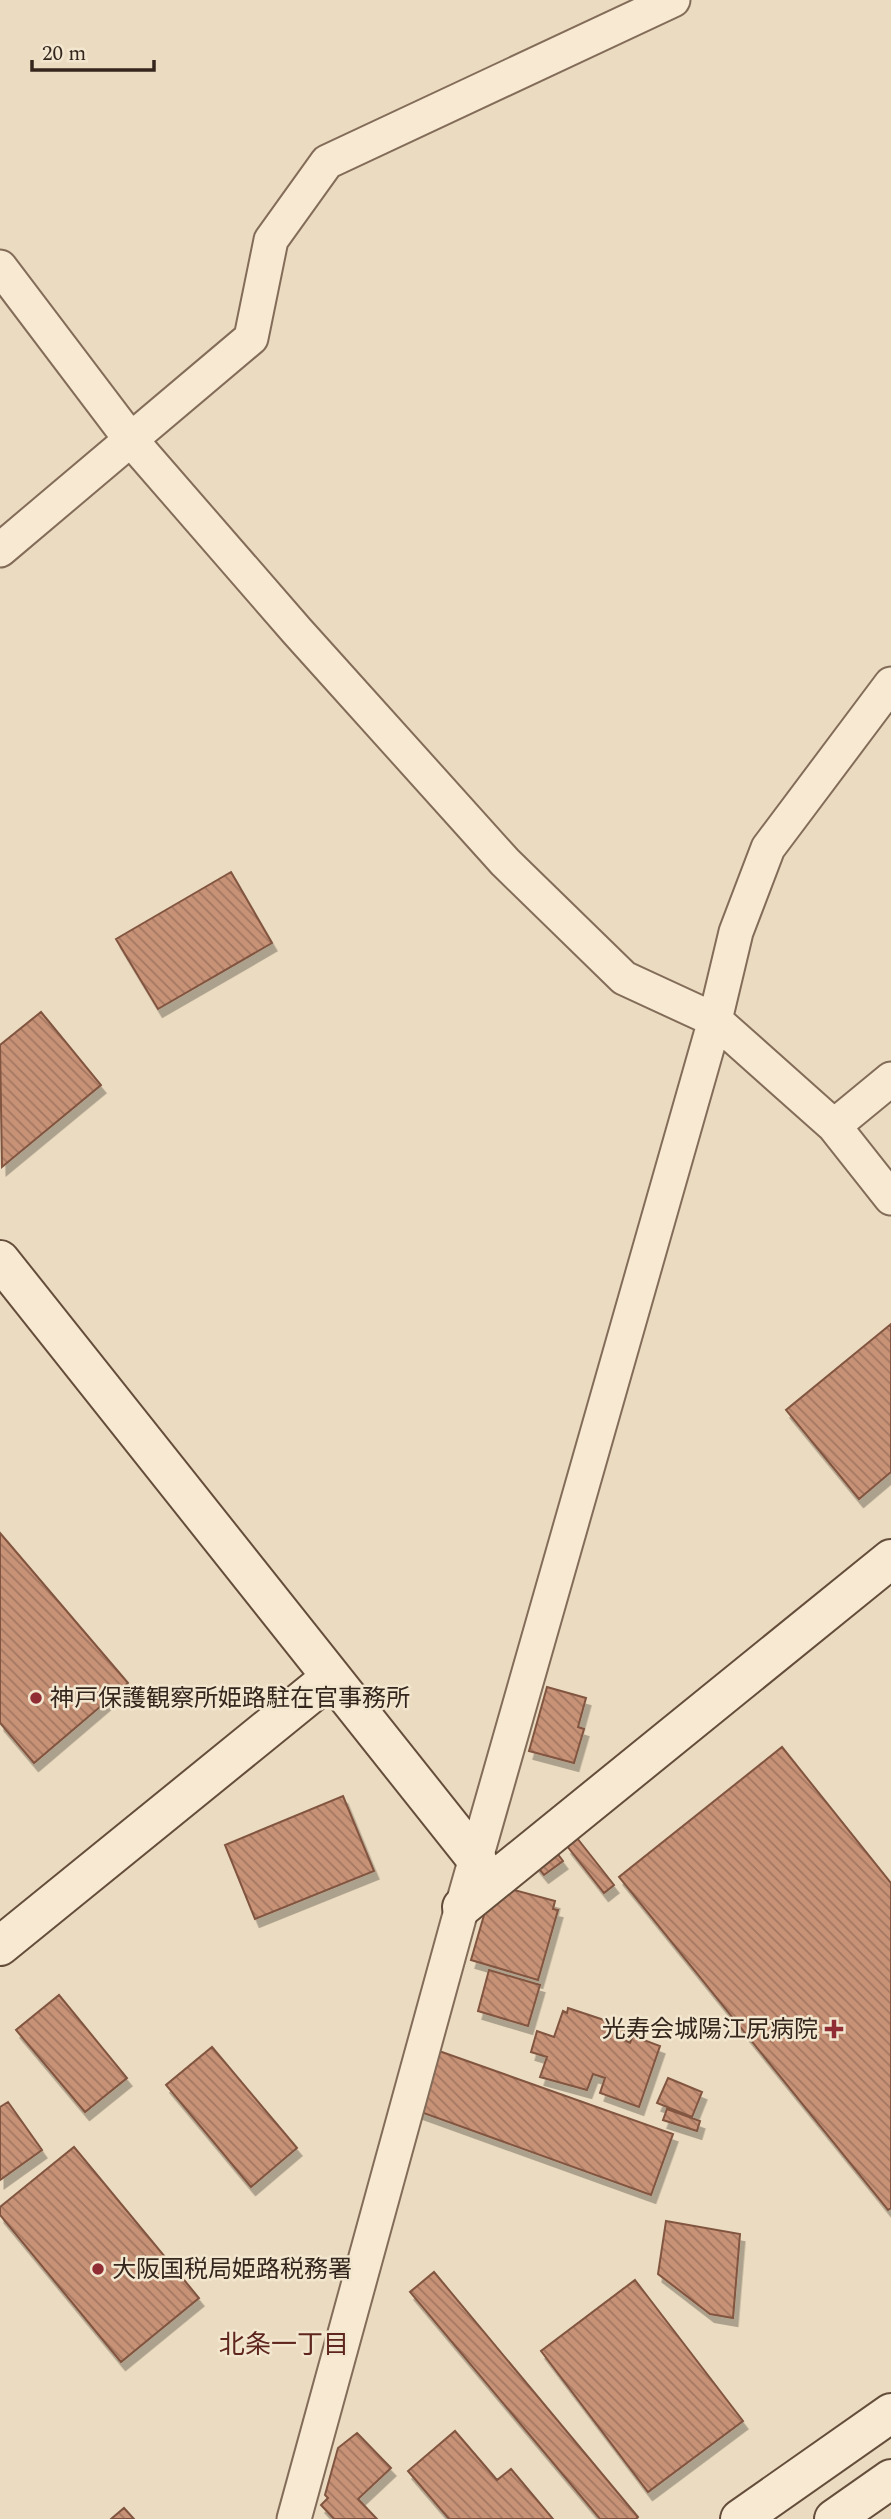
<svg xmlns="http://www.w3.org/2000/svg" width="891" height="2519" font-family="Spectral,'Noto Sans JP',serif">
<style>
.building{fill:url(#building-back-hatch);stroke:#815540;stroke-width:2;filter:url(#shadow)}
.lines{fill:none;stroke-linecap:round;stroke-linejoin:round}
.street-casing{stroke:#836c59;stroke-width:37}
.secondary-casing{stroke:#654d3c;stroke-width:42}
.street{stroke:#f7e9d2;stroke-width:33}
.secondary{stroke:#f7e9d2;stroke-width:38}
.poi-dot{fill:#8f2c34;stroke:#f3e6cf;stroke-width:2.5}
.labels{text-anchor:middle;stroke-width:5;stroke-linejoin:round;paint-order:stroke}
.poi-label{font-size:24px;fill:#34261d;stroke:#f3e6cf;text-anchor:start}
.neighbourhood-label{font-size:26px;fill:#5e261e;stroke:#f3e6cf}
</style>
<defs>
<pattern id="building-back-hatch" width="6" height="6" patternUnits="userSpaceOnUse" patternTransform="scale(1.75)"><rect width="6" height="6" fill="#c89277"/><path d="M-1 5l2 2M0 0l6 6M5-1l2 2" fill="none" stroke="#a37761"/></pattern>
<filter id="shadow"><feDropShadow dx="4.5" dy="8" stdDeviation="0" flood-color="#0004"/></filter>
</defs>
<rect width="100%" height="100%" fill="#ebdbc0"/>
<path class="building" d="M 231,872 L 272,943 L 158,1009 L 116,939 Z
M 41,1012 L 101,1085 L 2,1167 L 0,1045 Z
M 891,1324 L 891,1472 L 859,1499 L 786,1410 Z
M 0,1533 L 128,1683 L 34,1763 L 0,1723 Z
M 547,1687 L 586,1698 L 578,1727 L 584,1729 L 574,1763 L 529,1751 Z
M 782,1747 L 891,1883 L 891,2208 L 888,2210 L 619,1877 Z
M 343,1796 L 374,1871 L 255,1919 L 225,1845 Z
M 577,1838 L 614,1885 L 604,1893 L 567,1846 Z
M 554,1849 L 563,1861 L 544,1875 L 535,1864 Z
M 499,1886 L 555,1901 L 553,1909 L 558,1910 L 538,1980 L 471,1960 L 491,1891 Z
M 489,1970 L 540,1985 L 528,2026 L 478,2011 Z
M 59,1995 L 127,2078 L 85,2112 L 16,2030 Z
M 568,2008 L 628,2028 L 624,2040 L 630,2043 L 633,2036 L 660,2046 L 639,2107 L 600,2093 L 605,2078 L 593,2074 L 587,2090 L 540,2077 L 547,2057 L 531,2052 L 537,2031 L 554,2037 L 563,2011 L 567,2013 Z
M 212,2047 L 297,2148 L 251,2187 L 166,2085 Z
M 439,2051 L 673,2134 L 651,2195 L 418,2111 Z
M 668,2078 L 702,2092 L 692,2117 L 657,2103 Z
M 8,2102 L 42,2150 L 0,2180 L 0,2107 Z
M 667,2109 L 700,2121 L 697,2131 L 663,2120 Z
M 74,2147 L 199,2298 L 121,2362 L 0,2215 L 0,2207 Z
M 666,2221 L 740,2234 L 733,2318 L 710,2314 L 658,2274 Z
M 434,2272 L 638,2517 L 636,2519 L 600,2519 L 410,2292 Z
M 635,2280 L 743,2421 L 648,2492 L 541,2351 Z
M 455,2431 L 497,2480 L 511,2469 L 553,2519 L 449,2519 L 408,2471 Z
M 357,2433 L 391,2468 L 358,2499 L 377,2519 L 334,2519 L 321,2505 L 328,2498 L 325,2495 L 338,2448 Z
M 124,2508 L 134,2519 L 111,2519 Z"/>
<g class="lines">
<defs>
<path id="street" d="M 0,267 L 131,440 L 297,631 L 505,862 L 624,978 L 715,1020 L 462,1907 L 294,2519
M 0,550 L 251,338 L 271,240 L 327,162 L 673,0
M 891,684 L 768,848 L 736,932 L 715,1020 L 834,1126 L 891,1198
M 834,1126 L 891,1079"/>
<path id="secondary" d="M 0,1260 L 477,1860
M 462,1907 L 891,1559
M 0,1946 L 330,1678
M 740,2519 L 891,2413
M 834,2519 L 891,2479"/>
</defs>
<use href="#street" class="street-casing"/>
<use href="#secondary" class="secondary-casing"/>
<use href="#street" class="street"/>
<use href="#secondary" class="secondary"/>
</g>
<g class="poi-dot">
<circle cx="36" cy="1698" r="7"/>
<path d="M830.5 2018.5h7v7h7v7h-7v7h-7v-7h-7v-7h7z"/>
<circle cx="98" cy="2269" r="7"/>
</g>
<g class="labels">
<g class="poi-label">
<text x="50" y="1706">神戸保護観察所姫路駐在官事務所</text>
<text x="818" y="2037" text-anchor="end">光寿会城陽江尻病院</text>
<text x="112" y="2277">大阪国税局姫路税務署</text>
</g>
<g class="neighbourhood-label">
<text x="284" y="2353">北条一丁目</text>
</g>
</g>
<path d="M32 60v10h122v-10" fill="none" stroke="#34261d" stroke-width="3.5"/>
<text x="42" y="60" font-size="21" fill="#34261d" stroke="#f3e6cf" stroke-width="5" paint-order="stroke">20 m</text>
</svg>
